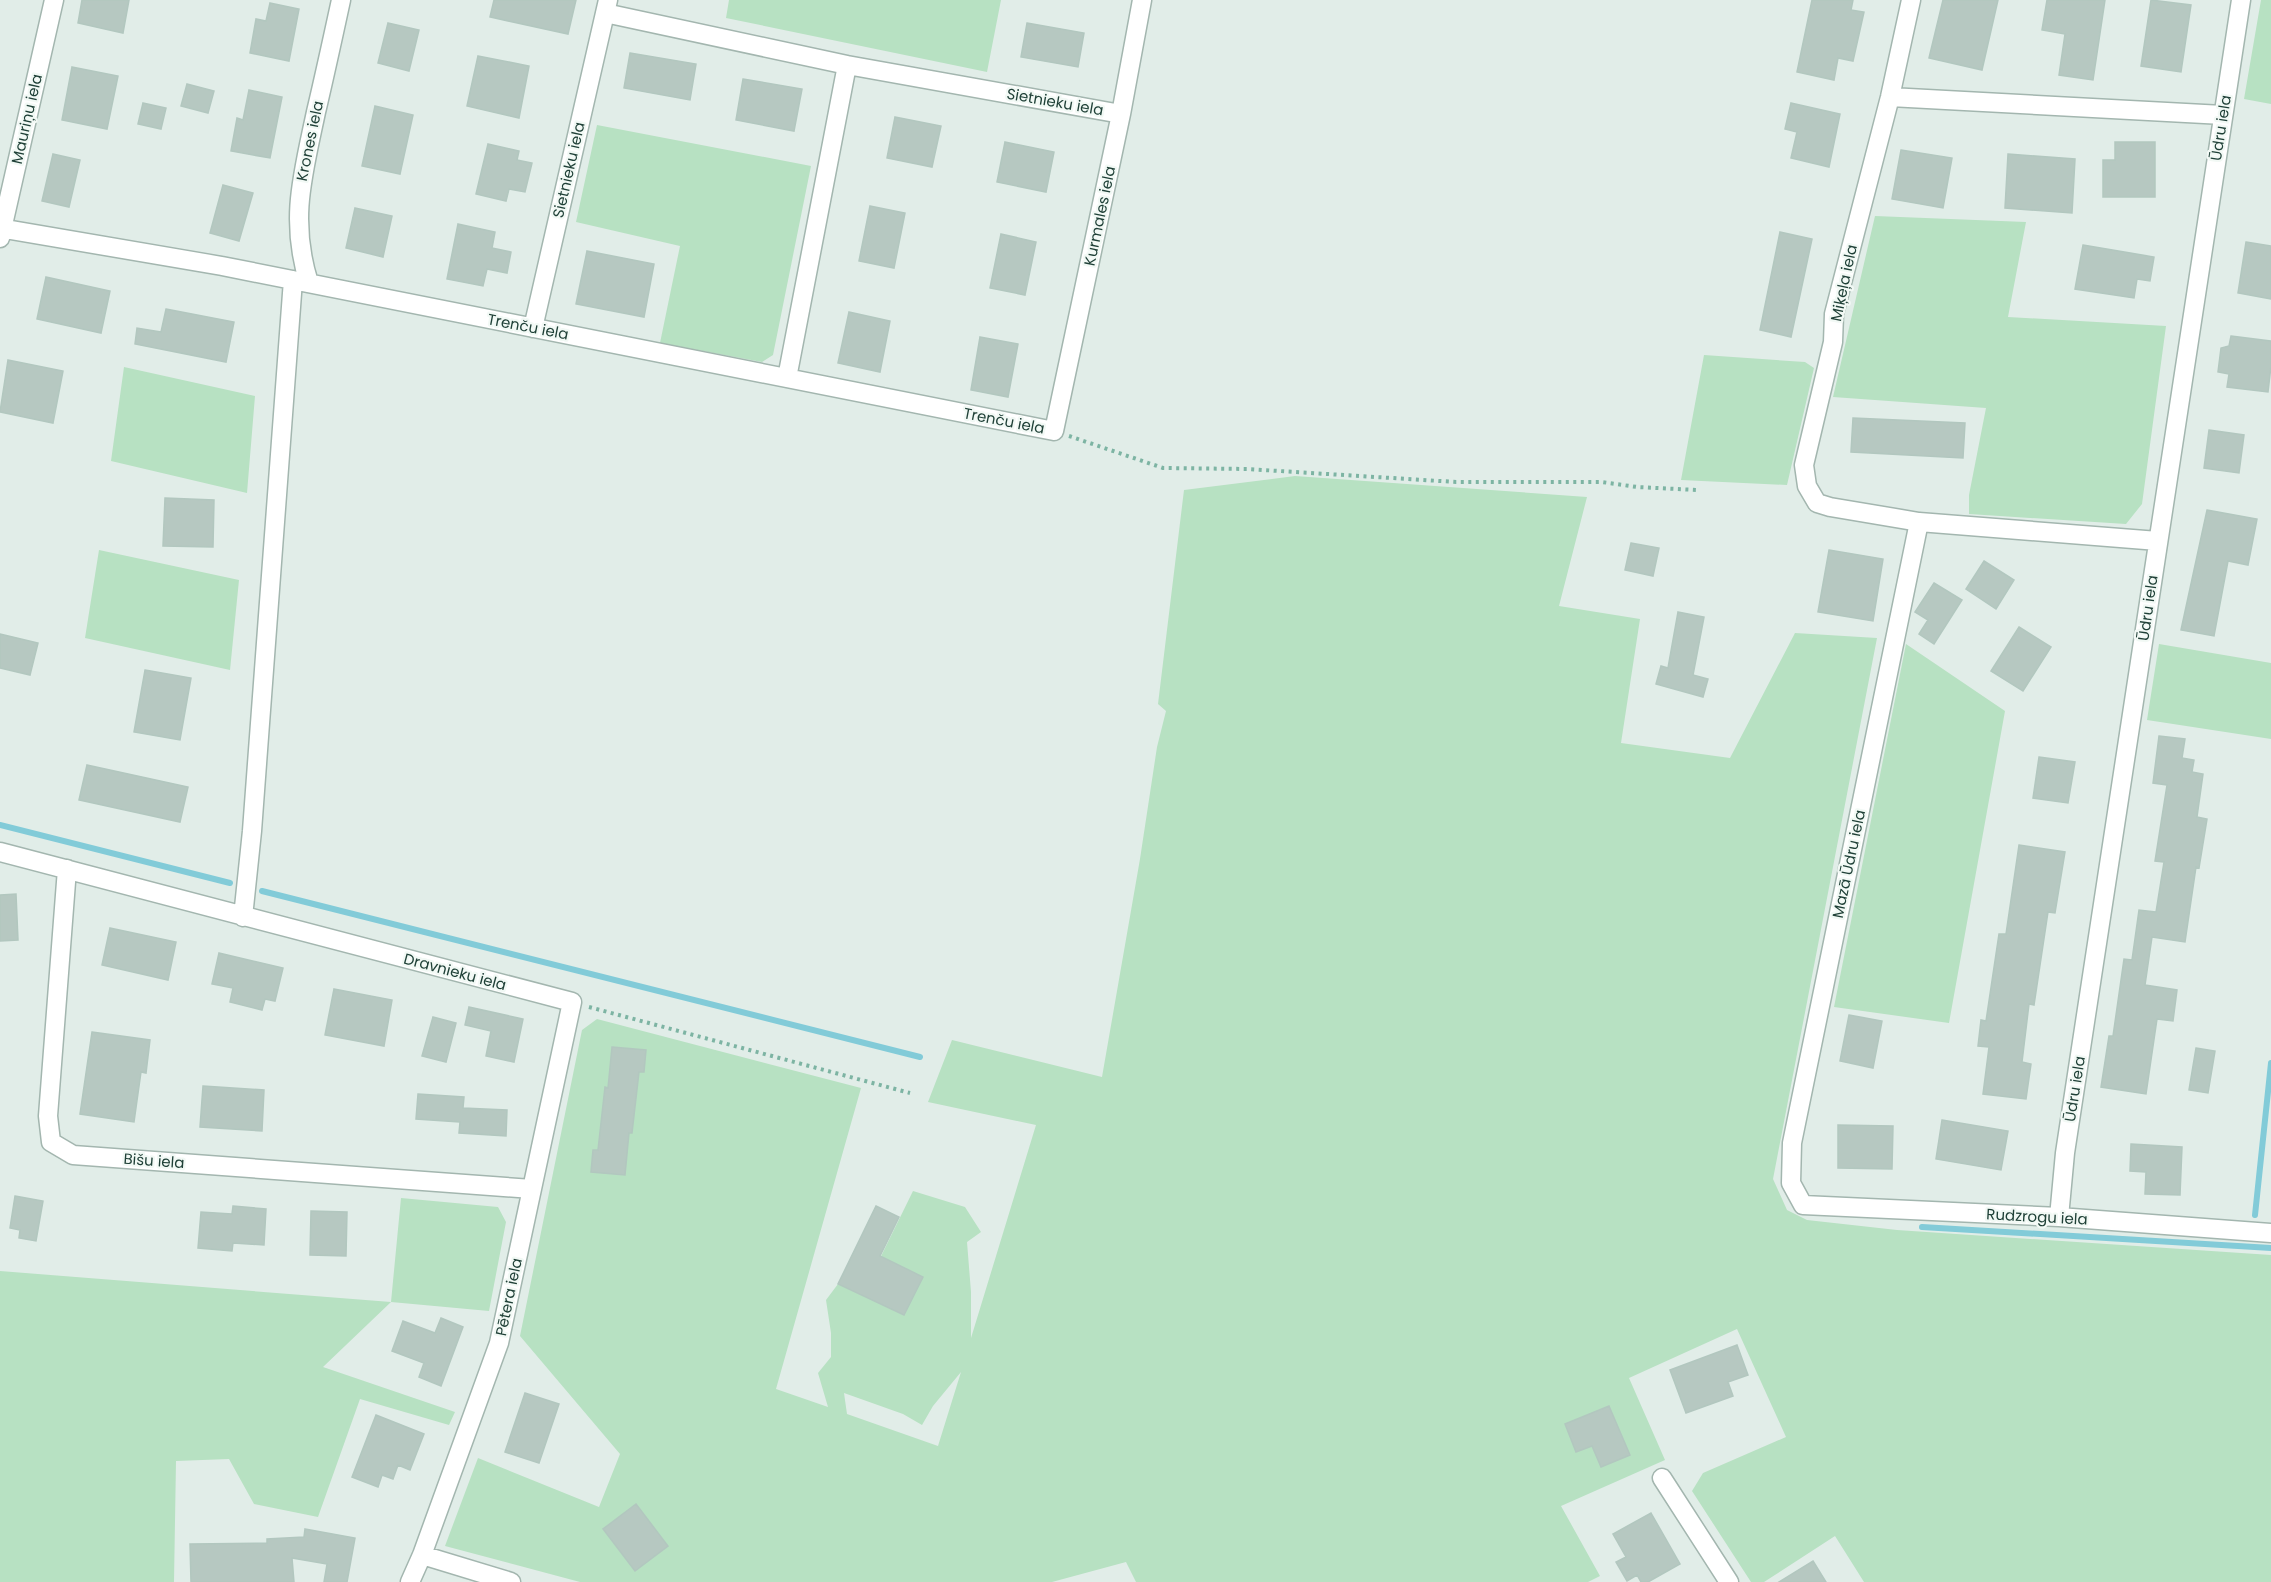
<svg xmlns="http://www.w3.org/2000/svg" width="2271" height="1582" font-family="Poppins,sans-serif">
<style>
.green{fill:#b7e1c2;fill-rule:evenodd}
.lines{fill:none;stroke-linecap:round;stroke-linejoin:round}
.stream{stroke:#82cbd8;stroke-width:6}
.building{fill:#b6c8c1;stroke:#b2c7bf;stroke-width:1.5}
.minor-casing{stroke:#a3b6af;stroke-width:21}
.path{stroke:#7db4a3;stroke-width:4;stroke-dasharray:3 4.5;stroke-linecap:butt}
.minor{stroke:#fff;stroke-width:18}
.labels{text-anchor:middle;stroke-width:4.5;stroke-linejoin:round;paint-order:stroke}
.street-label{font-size:15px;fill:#1f4037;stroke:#f2f9f5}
</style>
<rect width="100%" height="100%" fill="#e1ede8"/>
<path class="green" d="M 729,0 L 1001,0 L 987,72 L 726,18 Z
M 2261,0 L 2271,0 L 2271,104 L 2244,99 Z
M 597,125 L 811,166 L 773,355 L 762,362 L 660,343 L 680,246 L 576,222 Z
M 1875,216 L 2026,222 L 2008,317 L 2166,326 L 2142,504 L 2126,524 L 1969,514 L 1969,495 L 1986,408 L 1833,397 Z
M 1704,355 L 1805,362 L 1814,368 L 1787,485 L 1681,480 Z
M 124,367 L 255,396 L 247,493 L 111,461 Z
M 1295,476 L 1587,497 L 1559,606 L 1640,619 L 1621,743 L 1730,758 L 1795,633 L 1877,638 L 1773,1179 L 1787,1210 L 1807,1220 L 1897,1230 L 2271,1255 L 2271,1582 L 1864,1582 L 1835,1536 L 1764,1582 L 1751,1582 L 1692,1491 L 1703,1473 L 1786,1437 L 1737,1329 L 1629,1378 L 1665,1460 L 1561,1506 L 1600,1576 L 1588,1582 L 1136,1582 L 1126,1562 L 1052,1582 L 580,1582 L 445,1546 L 478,1458 L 599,1507 L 620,1454 L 520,1336 L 582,1030 L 597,1019 L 861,1088 L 776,1389 L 828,1407 L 818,1373 L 831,1357 L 831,1333 L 826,1300 L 838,1284 L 862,1295 L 913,1191 L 965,1207 L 981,1232 L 967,1242 L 971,1292 L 971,1338 L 1036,1125 L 928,1102 L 952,1040 L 1102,1077 L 1140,859 L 1157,747 L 1166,711 L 1158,704 L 1184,490 ZM 961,1372 L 938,1446 L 847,1414 L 844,1393 L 903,1414 L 922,1425 L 933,1406 Z
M 99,550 L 239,580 L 230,670 L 85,638 Z
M 1906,644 L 2005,711 L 1949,1023 L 1834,1007 Z
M 2159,644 L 2271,663 L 2271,739 L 2147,720 Z
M 401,1198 L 498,1207 L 506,1222 L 489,1311 L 391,1302 L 323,1367 L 455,1412 L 449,1425 L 360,1399 L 318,1517 L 254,1504 L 229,1459 L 176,1461 L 174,1582 L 0,1582 L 0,1271 L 391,1302 Z"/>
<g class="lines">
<path class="stream" d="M 0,825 L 230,883
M 262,891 L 920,1057
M 2255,1215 L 2271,1063
M 1922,1227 L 2271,1248"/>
</g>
<path class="building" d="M 82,0 L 129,0 L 123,33 L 78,23 Z
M 494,0 L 576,0 L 568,34 L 490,17 Z
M 1812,0 L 1853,0 L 1851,10 L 1864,12 L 1853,61 L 1838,58 L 1834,80 L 1797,72 Z
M 1943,0 L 1998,0 L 1982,70 L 1929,58 Z
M 2047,0 L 2105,0 L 2093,80 L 2059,75 L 2065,34 L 2042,30 Z
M 2151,0 L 2191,5 L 2181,72 L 2141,66 Z
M 270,3 L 299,9 L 289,61 L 250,53 L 256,19 L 266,21 Z
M 388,23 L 419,30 L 409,71 L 378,63 Z
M 1027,23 L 1084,33 L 1078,67 L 1021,57 Z
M 630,53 L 696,64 L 690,100 L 624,88 Z
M 478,56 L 529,66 L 519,118 L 467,106 Z
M 72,67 L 118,76 L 107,129 L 62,120 Z
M 743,79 L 802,89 L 794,131 L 736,120 Z
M 187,84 L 214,91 L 208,113 L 181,106 Z
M 249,90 L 282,97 L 270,158 L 231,151 L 237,118 L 243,120 Z
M 143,103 L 166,108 L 161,129 L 138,124 Z
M 1791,103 L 1840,114 L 1829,167 L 1791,158 L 1797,132 L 1785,129 Z
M 375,106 L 413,115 L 400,174 L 362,166 Z
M 895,117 L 941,126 L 932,167 L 887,158 Z
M 1005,142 L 1054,152 L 1046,192 L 997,182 Z
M 2115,142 L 2155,142 L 2155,197 L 2103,197 L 2103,160 L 2115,160 Z
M 488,144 L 519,151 L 517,160 L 532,163 L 525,192 L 509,189 L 506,201 L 476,194 Z
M 1901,150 L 1952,158 L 1943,208 L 1892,199 Z
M 53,154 L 80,160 L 69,207 L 42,201 Z
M 2008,154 L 2075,159 L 2072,213 L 2005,208 Z
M 223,185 L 253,193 L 239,241 L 210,233 Z
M 870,206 L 905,213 L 894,268 L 859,261 Z
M 355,208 L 392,216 L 383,257 L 346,248 Z
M 458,224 L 495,232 L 492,248 L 511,252 L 507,273 L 487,269 L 483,286 L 447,279 Z
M 1780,232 L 1812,239 L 1791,337 L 1760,330 Z
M 1001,234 L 1036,242 L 1025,295 L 990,288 Z
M 2246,242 L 2271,246 L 2271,299 L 2238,293 Z
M 2083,245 L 2154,257 L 2150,281 L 2137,279 L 2134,298 L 2075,289 Z
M 587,251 L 654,264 L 644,317 L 576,304 Z
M 46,277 L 110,291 L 101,333 L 37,319 Z
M 166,309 L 234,322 L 226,362 L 135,344 L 137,328 L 161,332 Z
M 849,312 L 890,321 L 880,372 L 838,363 Z
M 2231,336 L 2271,341 L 2271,366 L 2268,392 L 2227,387 L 2229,374 L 2218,372 L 2221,348 L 2229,346 Z
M 980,337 L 1018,344 L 1008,397 L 971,390 Z
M 8,360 L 63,371 L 53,423 L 0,412 Z
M 1853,418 L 1965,423 L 1963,458 L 1851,452 Z
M 2209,430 L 2244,435 L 2239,473 L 2204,468 Z
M 165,498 L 214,500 L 213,547 L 163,546 Z
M 2207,510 L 2257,519 L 2248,565 L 2228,561 L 2214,636 L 2181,630 Z
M 1631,543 L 1659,548 L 1653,576 L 1625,570 Z
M 1829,550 L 1883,559 L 1873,621 L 1818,612 Z
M 1984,561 L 2014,580 L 1996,609 L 1966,589 Z
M 1934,583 L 1962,600 L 1934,644 L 1919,634 L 1928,620 L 1915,612 Z
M 1678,612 L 1704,617 L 1693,675 L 1708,679 L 1703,697 L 1656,684 L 1661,666 L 1668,668 Z
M 2019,627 L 2051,647 L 2023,691 L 1991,671 Z
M 0,634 L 38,643 L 30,675 L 0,668 Z
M 145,670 L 191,678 L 180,740 L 134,732 Z
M 2159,736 L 2185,739 L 2182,758 L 2194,760 L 2192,772 L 2203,774 L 2197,817 L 2207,819 L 2199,868 L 2196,867 L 2185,942 L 2152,937 L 2145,985 L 2177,990 L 2173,1021 L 2157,1019 L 2146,1094 L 2101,1087 L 2109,1036 L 2113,1036 L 2124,959 L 2132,960 L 2139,910 L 2156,912 L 2164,862 L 2155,861 L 2167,785 L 2153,783 Z
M 2039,757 L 2075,762 L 2068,803 L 2033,798 Z
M 87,765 L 188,787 L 180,822 L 79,800 Z
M 2019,845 L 2065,852 L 2055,913 L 2048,912 L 2034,1005 L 2029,1004 L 2022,1062 L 2031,1064 L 2026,1099 L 1983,1094 L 1989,1047 L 1978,1046 L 1981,1020 L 1986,1021 L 1999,934 L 2006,934 Z
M 16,894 L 18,940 L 0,941 L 0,895 Z
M 110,928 L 176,942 L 168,980 L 102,965 Z
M 219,953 L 283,968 L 275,1001 L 265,999 L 262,1010 L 230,1002 L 233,988 L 212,984 Z
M 334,989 L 392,1000 L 384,1046 L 325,1035 Z
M 469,1007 L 523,1019 L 514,1062 L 486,1056 L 491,1031 L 465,1025 Z
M 1849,1015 L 1882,1021 L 1873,1068 L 1840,1061 Z
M 433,1017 L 456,1023 L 446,1062 L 422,1056 Z
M 92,1032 L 150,1040 L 146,1073 L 141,1072 L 134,1122 L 80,1114 Z
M 612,1047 L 646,1050 L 644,1072 L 639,1072 L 632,1133 L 629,1133 L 625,1175 L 591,1172 L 593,1150 L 598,1150 L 605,1087 L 608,1088 Z
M 2196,1048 L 2215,1051 L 2208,1093 L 2189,1090 Z
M 203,1086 L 264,1090 L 262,1131 L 200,1127 Z
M 418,1094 L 464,1097 L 463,1108 L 507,1110 L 506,1136 L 459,1133 L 460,1122 L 416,1119 Z
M 1942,1120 L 2008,1131 L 2001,1170 L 1936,1159 Z
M 1838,1125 L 1893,1126 L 1892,1169 L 1838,1168 Z
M 2131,1144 L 2182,1147 L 2180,1195 L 2145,1194 L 2146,1172 L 2130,1171 Z
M 15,1196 L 43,1201 L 36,1241 L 19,1238 L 20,1230 L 10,1228 Z
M 233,1206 L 266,1209 L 264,1245 L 233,1243 L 232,1251 L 198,1248 L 201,1212 L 232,1214 Z
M 876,1206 L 899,1217 L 880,1256 L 923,1277 L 904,1315 L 838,1284 Z
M 311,1211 L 347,1212 L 346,1256 L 310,1255 Z
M 441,1318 L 463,1327 L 441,1386 L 419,1377 L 424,1363 L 392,1351 L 403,1321 L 435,1333 Z
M 1737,1345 L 1748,1375 L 1728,1382 L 1733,1396 L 1686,1413 L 1670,1370 Z
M 525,1393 L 559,1404 L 539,1463 L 505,1452 Z
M 1609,1406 L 1630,1455 L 1601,1467 L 1592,1446 L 1576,1452 L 1565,1424 Z
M 376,1415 L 424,1434 L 410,1470 L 398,1465 L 393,1479 L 382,1475 L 378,1487 L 352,1477 Z
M 636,1504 L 668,1546 L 635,1571 L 603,1529 Z
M 1651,1513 L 1680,1564 L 1648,1582 L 1641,1582 L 1637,1575 L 1627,1581 L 1616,1562 L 1626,1557 L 1613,1534 Z
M 305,1529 L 355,1538 L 347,1582 L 324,1582 L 327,1564 L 292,1558 L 294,1582 L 191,1582 L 190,1544 L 267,1543 L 267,1539 L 304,1537 Z
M 1813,1561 L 1826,1582 L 1779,1582 Z"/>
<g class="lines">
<defs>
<path id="minor" d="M 1911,0 L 1890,97 L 1834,314 L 1833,342 L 1804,465 L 1807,486 L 1817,503 L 1830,507 L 1919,522 L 2158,541
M 605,13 L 847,65
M 1890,97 L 2223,115
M 0,228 L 222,266 L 1054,431 L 1121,114 L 1142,0
M 0,238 L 54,0
M 309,283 C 289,220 303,174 316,112 C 325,74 333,37 341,0
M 533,328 L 608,0
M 787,378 L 847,65 L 1121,114
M 1919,522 L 1792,1143 L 1791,1183 L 1803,1205 L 2059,1217 L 2271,1233
M 0,852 L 572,1002 L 499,1343 L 422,1555 L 410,1582
M 67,869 L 48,1116 L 51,1142 L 73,1155 L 532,1189
M 243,917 L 252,831 L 293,280
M 2059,1217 L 2065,1153 L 2241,0
M 1662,1478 L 1729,1582
M 422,1555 L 511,1582"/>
</defs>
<use href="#minor" class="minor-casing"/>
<path class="path" d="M 1069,436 L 1163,468 L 1247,469 L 1456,482 L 1602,482 L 1637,487 L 1698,490
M 589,1007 L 910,1093"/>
<use href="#minor" class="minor"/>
</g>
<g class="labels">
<g class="street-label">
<text transform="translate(1055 102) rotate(10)" y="5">Sietnieku iela</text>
<text transform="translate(27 119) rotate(-77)" y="5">Mauriņu iela</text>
<text transform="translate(2221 128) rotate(-81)" y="5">Ūdru iela</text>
<text transform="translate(310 141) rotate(-78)" y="5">Krones iela</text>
<text transform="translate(569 170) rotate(-77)" y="5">Sietnieku iela</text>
<text transform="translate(1100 216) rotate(-78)" y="5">Kurmales iela</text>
<text transform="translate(1844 283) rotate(-78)" y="5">Miķeļa iela</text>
<text transform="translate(528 327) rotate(11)" y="5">Trenču iela</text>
<text transform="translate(1004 421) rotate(11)" y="5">Trenču iela</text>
<text transform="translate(2148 608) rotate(-82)" y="5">Ūdru iela</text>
<text transform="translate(1849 864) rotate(-78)" y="5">Mazā Ūdru iela</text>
<text transform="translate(455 972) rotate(15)" y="5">Dravnieku iela</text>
<text transform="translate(2075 1089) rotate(-81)" y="5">Ūdru iela</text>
<text transform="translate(154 1161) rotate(4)" y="5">Bišu iela</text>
<text transform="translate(2037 1217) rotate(3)" y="5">Rudzrogu iela</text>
<text transform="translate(509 1297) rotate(-78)" y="5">Pētera iela</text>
</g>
</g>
</svg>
